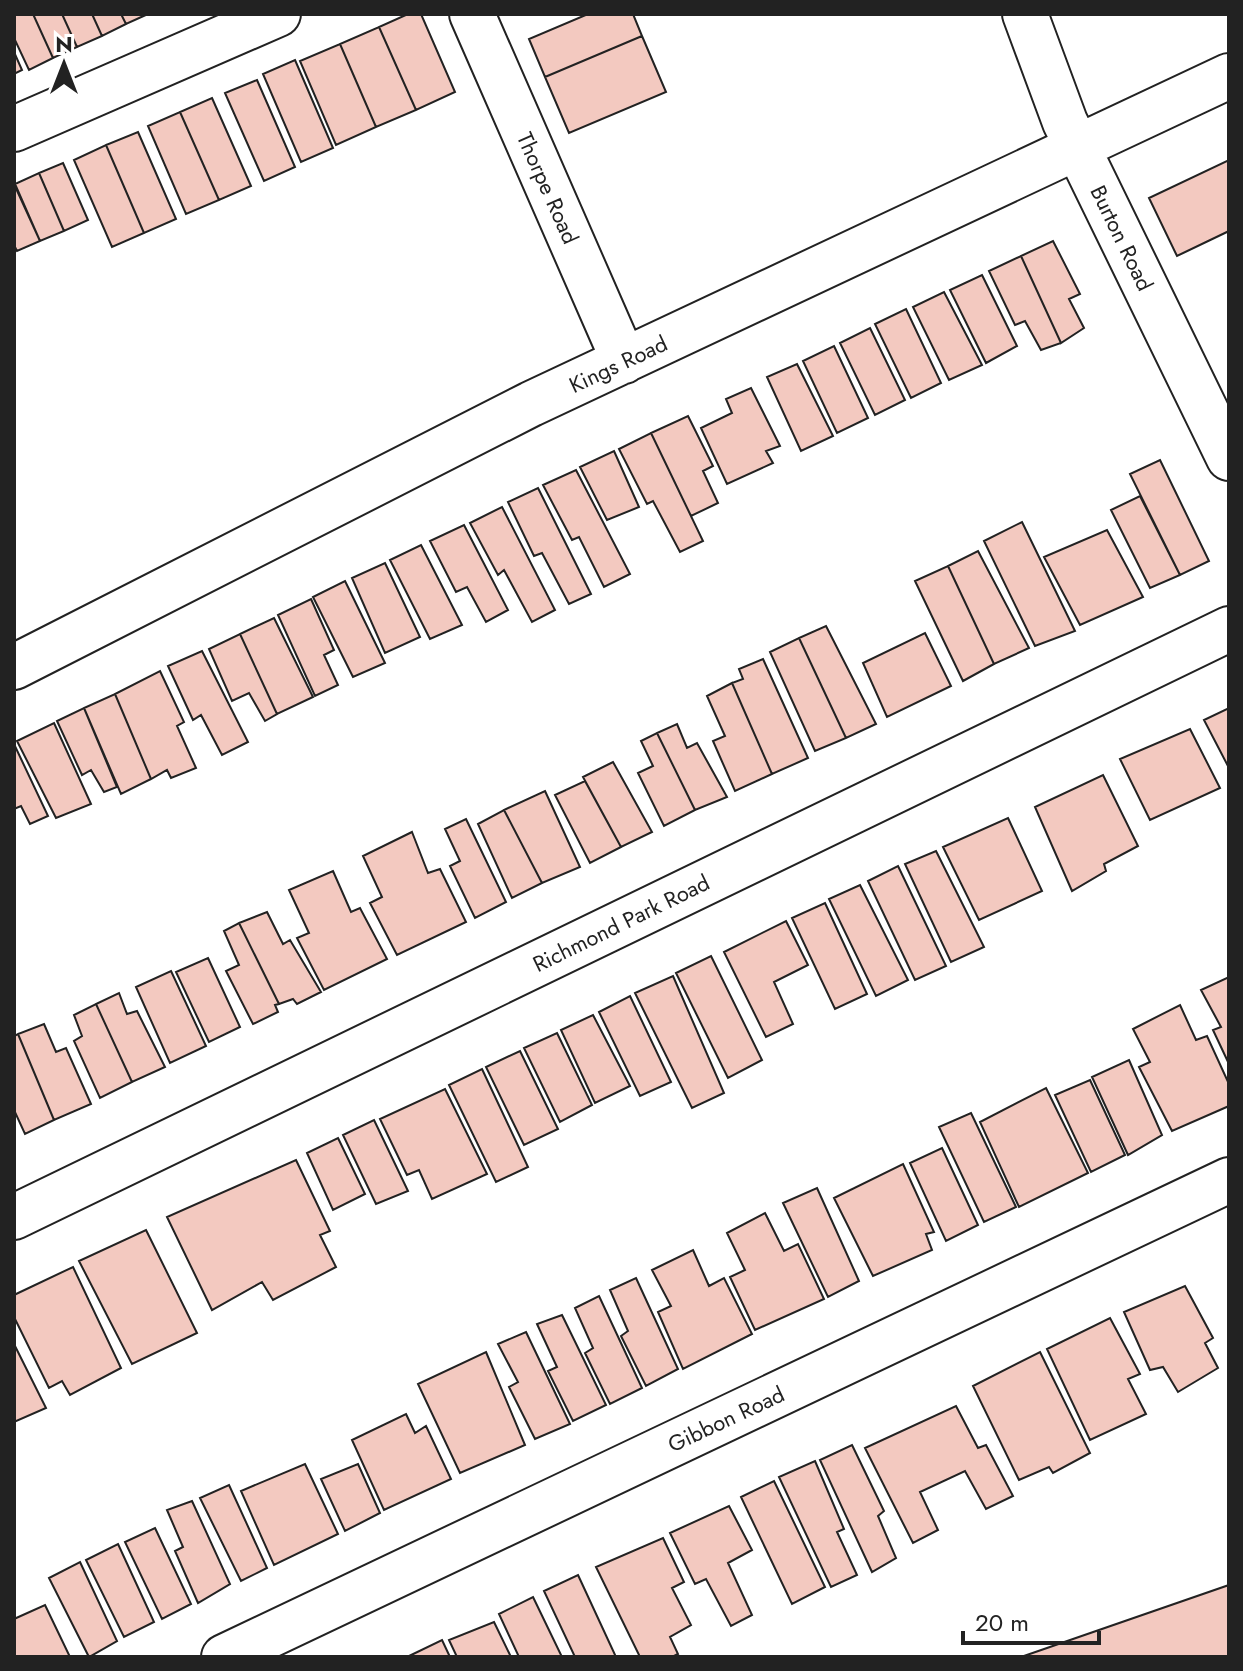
<svg xmlns="http://www.w3.org/2000/svg" width="1243" height="1671" font-family="Jost,sans-serif">
<style>
.building{fill:#f3c9c0;stroke:#222;stroke-width:2}
.lines{fill:none;stroke-linecap:round;stroke-linejoin:round}
.minor-casing{stroke:#222;stroke-width:48}
.minor{stroke:#fff;stroke-width:44}
.labels{text-anchor:middle;stroke-width:6;stroke-linejoin:round;paint-order:stroke}
.street-label{font-size:22px;fill:#222;stroke:#fff}
</style>
<rect width="100%" height="100%" fill="#fff"/>
<path class="building" d="M 14,14 L 33,14 L 53,58 L 29,70 L 14,38 Z
M 33,14 L 62,14 L 77,47 L 53,58 Z
M 62,14 L 92,14 L 102,36 L 77,47 Z
M 92,14 L 121,14 L 126,24 L 102,36 Z
M 121,14 L 148,14 L 126,24 Z
M 408,14 L 421,14 L 455,92 L 416,110 L 379,27 Z
M 588,14 L 633,14 L 642,36 L 545,77 L 529,39 Z
M 379,27 L 416,110 L 376,127 L 340,44 Z
M 642,36 L 666,92 L 569,133 L 545,77 Z
M 340,44 L 376,127 L 336,145 L 300,61 Z
M 14,52 L 22,70 L 14,74 Z
M 295,60 L 333,148 L 301,162 L 263,74 Z
M 257,80 L 295,167 L 264,181 L 225,93 Z
M 212,98 L 251,186 L 219,200 L 180,112 Z
M 180,112 L 219,200 L 186,214 L 148,126 Z
M 138,132 L 176,219 L 144,233 L 106,145 Z
M 106,145 L 144,233 L 112,247 L 74,160 Z
M 1229,160 L 1229,231 L 1177,256 L 1149,198 Z
M 63,163 L 88,220 L 64,231 L 39,173 Z
M 39,173 L 64,231 L 40,241 L 15,184 Z
M 14,184 L 40,241 L 17,251 L 14,245 Z
M 1053,241 L 1080,294 L 1069,299 L 1084,328 L 1061,343 L 1021,256 Z
M 1021,256 L 1061,343 L 1041,350 L 1025,321 L 1015,325 L 989,271 Z
M 982,275 L 1017,346 L 986,363 L 950,290 Z
M 944,292 L 982,365 L 949,380 L 913,307 Z
M 906,309 L 941,383 L 911,398 L 875,324 Z
M 870,328 L 905,400 L 875,415 L 840,343 Z
M 834,346 L 868,418 L 837,433 L 803,361 Z
M 797,364 L 833,436 L 801,451 L 767,377 Z
M 751,388 L 780,446 L 766,451 L 773,463 L 727,484 L 701,428 L 732,413 L 726,399 Z
M 688,416 L 713,466 L 703,471 L 718,503 L 691,516 L 651,433 Z
M 651,433 L 703,541 L 680,552 L 653,501 L 647,504 L 619,449 Z
M 614,451 L 639,507 L 607,520 L 580,467 Z
M 1160,460 L 1209,561 L 1180,575 L 1130,474 Z
M 576,470 L 630,574 L 604,587 L 579,537 L 572,540 L 543,485 Z
M 538,488 L 591,594 L 569,604 L 542,553 L 534,556 L 508,502 Z
M 1140,496 L 1180,575 L 1150,588 L 1111,510 Z
M 502,507 L 555,610 L 532,622 L 504,570 L 498,575 L 470,523 Z
M 1022,522 L 1075,631 L 1035,646 L 984,541 Z
M 464,525 L 508,610 L 486,622 L 467,587 L 456,592 L 430,541 Z
M 1107,530 L 1143,597 L 1080,625 L 1044,557 Z
M 421,545 L 462,625 L 430,639 L 390,560 Z
M 978,551 L 1029,648 L 994,664 L 948,566 Z
M 385,563 L 420,637 L 385,653 L 352,578 Z
M 948,566 L 994,664 L 963,681 L 915,581 Z
M 345,581 L 385,663 L 353,677 L 313,597 Z
M 311,599 L 334,650 L 324,655 L 338,685 L 315,696 L 278,615 Z
M 274,618 L 313,697 L 277,714 L 240,634 Z
M 826,626 L 876,724 L 846,738 L 799,638 Z
M 925,633 L 951,686 L 887,717 L 863,663 Z
M 240,634 L 277,714 L 265,721 L 249,693 L 232,701 L 209,649 Z
M 799,638 L 846,738 L 815,751 L 770,652 Z
M 202,651 L 248,742 L 222,755 L 201,715 L 193,720 L 168,666 Z
M 763,659 L 808,758 L 772,774 L 732,683 L 743,679 L 739,669 Z
M 160,671 L 184,722 L 177,726 L 196,768 L 171,778 L 167,770 L 151,779 L 115,694 Z
M 732,683 L 772,774 L 735,791 L 713,741 L 725,736 L 707,696 Z
M 115,694 L 151,779 L 121,794 L 84,708 Z
M 84,708 L 117,787 L 104,792 L 91,770 L 82,775 L 57,721 Z
M 1229,708 L 1229,768 L 1204,720 Z
M 54,723 L 91,804 L 56,818 L 17,741 Z
M 677,724 L 687,748 L 697,743 L 727,797 L 695,810 L 657,733 Z
M 1190,729 L 1220,788 L 1150,820 L 1120,759 Z
M 657,733 L 695,810 L 664,826 L 638,773 L 653,766 L 641,741 Z
M 14,744 L 48,816 L 30,824 L 21,806 L 14,809 Z
M 613,762 L 652,832 L 621,847 L 583,777 Z
M 1103,775 L 1138,846 L 1104,864 L 1106,871 L 1072,891 L 1035,807 Z
M 585,781 L 621,847 L 590,863 L 555,795 Z
M 545,791 L 580,867 L 542,883 L 504,810 Z
M 504,810 L 542,883 L 512,898 L 478,824 Z
M 1008,818 L 1042,891 L 979,920 L 943,847 Z
M 466,819 L 506,902 L 475,918 L 450,866 L 460,861 L 445,829 Z
M 412,832 L 428,873 L 440,869 L 466,922 L 397,955 L 370,903 L 382,897 L 363,856 Z
M 936,851 L 984,947 L 951,962 L 905,864 Z
M 898,866 L 946,966 L 915,980 L 868,881 Z
M 333,871 L 351,912 L 360,908 L 387,959 L 324,990 L 297,938 L 309,933 L 289,890 Z
M 860,885 L 908,980 L 876,996 L 829,899 Z
M 825,903 L 867,994 L 835,1009 L 792,918 Z
M 267,912 L 283,944 L 290,940 L 321,992 L 297,1004 L 293,999 L 279,1004 L 239,923 Z
M 786,921 L 808,965 L 774,982 L 793,1024 L 766,1037 L 724,952 Z
M 239,923 L 279,1004 L 275,1005 L 278,1012 L 253,1024 L 226,971 L 239,965 L 224,931 Z
M 711,956 L 762,1060 L 728,1078 L 676,973 Z
M 208,958 L 240,1027 L 209,1042 L 176,972 Z
M 171,971 L 206,1046 L 170,1063 L 136,987 Z
M 673,976 L 724,1093 L 692,1108 L 635,993 Z
M 1229,977 L 1229,1064 L 1213,1030 L 1221,1027 L 1201,990 Z
M 119,993 L 127,1014 L 137,1011 L 165,1067 L 132,1082 L 96,1004 Z
M 630,996 L 671,1082 L 640,1096 L 599,1012 Z
M 96,1004 L 132,1082 L 100,1098 L 74,1041 L 82,1036 L 74,1015 Z
M 1180,1005 L 1196,1040 L 1207,1036 L 1229,1084 L 1229,1106 L 1172,1131 L 1139,1067 L 1150,1062 L 1133,1029 Z
M 593,1015 L 630,1086 L 595,1103 L 561,1030 Z
M 44,1024 L 56,1052 L 66,1048 L 91,1104 L 54,1120 L 18,1034 Z
M 557,1033 L 592,1105 L 560,1122 L 524,1048 Z
M 18,1034 L 54,1120 L 25,1134 L 14,1110 L 14,1036 Z
M 520,1051 L 558,1129 L 524,1145 L 486,1067 Z
M 1129,1060 L 1162,1135 L 1128,1155 L 1092,1077 Z
M 482,1069 L 528,1167 L 496,1182 L 449,1085 Z
M 1090,1080 L 1125,1155 L 1091,1172 L 1055,1095 Z
M 1046,1088 L 1088,1173 L 1019,1207 L 980,1122 Z
M 445,1089 L 487,1174 L 432,1199 L 419,1170 L 407,1175 L 380,1119 Z
M 971,1113 L 1016,1207 L 984,1222 L 939,1127 Z
M 374,1120 L 408,1191 L 376,1204 L 343,1135 Z
M 338,1138 L 365,1194 L 333,1210 L 307,1153 Z
M 942,1148 L 978,1225 L 946,1241 L 910,1163 Z
M 296,1160 L 330,1231 L 320,1235 L 336,1267 L 273,1300 L 262,1282 L 212,1310 L 167,1217 Z
M 903,1164 L 934,1232 L 926,1234 L 932,1250 L 873,1276 L 834,1198 Z
M 817,1188 L 859,1281 L 828,1297 L 783,1203 Z
M 765,1213 L 784,1251 L 798,1244 L 824,1299 L 755,1330 L 730,1277 L 745,1270 L 727,1233 Z
M 146,1230 L 197,1333 L 132,1364 L 79,1261 Z
M 693,1250 L 709,1286 L 724,1278 L 752,1334 L 683,1369 L 658,1312 L 671,1306 L 652,1270 Z
M 73,1267 L 121,1368 L 70,1395 L 62,1381 L 49,1388 L 14,1317 L 14,1295 Z
M 636,1278 L 678,1369 L 646,1386 L 621,1336 L 628,1331 L 610,1290 Z
M 1185,1286 L 1213,1338 L 1205,1343 L 1218,1368 L 1178,1392 L 1163,1367 L 1150,1370 L 1124,1312 Z
M 599,1296 L 642,1388 L 610,1404 L 585,1353 L 593,1348 L 575,1308 Z
M 562,1315 L 606,1405 L 573,1421 L 548,1371 L 557,1367 L 537,1324 Z
M 1110,1318 L 1140,1374 L 1128,1379 L 1146,1414 L 1090,1440 L 1047,1349 Z
M 526,1332 L 570,1424 L 535,1439 L 509,1387 L 518,1382 L 498,1344 Z
M 14,1344 L 46,1408 L 14,1422 Z
M 486,1352 L 525,1445 L 460,1473 L 418,1384 Z
M 1040,1352 L 1090,1453 L 1053,1473 L 1049,1467 L 1019,1480 L 973,1386 Z
M 956,1406 L 978,1448 L 986,1445 L 1013,1496 L 986,1509 L 965,1471 L 920,1492 L 938,1530 L 913,1543 L 865,1448 Z
M 406,1414 L 415,1433 L 426,1426 L 451,1479 L 384,1510 L 352,1440 Z
M 852,1445 L 884,1511 L 878,1516 L 896,1558 L 872,1572 L 820,1460 Z
M 815,1461 L 844,1529 L 837,1532 L 857,1575 L 831,1587 L 779,1477 Z
M 305,1464 L 338,1534 L 274,1565 L 241,1491 Z
M 358,1464 L 380,1513 L 345,1531 L 321,1479 Z
M 774,1481 L 825,1587 L 792,1604 L 741,1497 Z
M 229,1485 L 267,1568 L 241,1581 L 200,1498 Z
M 192,1501 L 230,1584 L 198,1603 L 175,1551 L 183,1547 L 167,1510 Z
M 729,1506 L 752,1550 L 728,1563 L 752,1615 L 731,1626 L 706,1579 L 695,1584 L 670,1533 Z
M 155,1528 L 191,1604 L 162,1619 L 125,1542 Z
M 663,1538 L 684,1582 L 672,1588 L 691,1625 L 670,1637 L 678,1654 L 672,1657 L 640,1657 L 596,1567 Z
M 118,1544 L 154,1622 L 124,1637 L 86,1560 Z
M 80,1562 L 117,1641 L 89,1657 L 49,1578 Z
M 578,1575 L 616,1657 L 575,1657 L 544,1591 Z
M 1229,1585 L 1229,1657 L 1021,1657 Z
M 533,1597 L 562,1657 L 519,1657 L 499,1614 Z
M 45,1605 L 70,1657 L 14,1657 L 14,1619 Z
M 494,1622 L 511,1657 L 457,1657 L 449,1640 Z
M 442,1640 L 450,1657 L 407,1657 Z"/>
<g class="lines">
<defs>
<path id="minor" d="M 472,14 L 624,361
M 1025,14 L 1065,122 L 1229,458
M 14,129 L 278,14
M 14,667 L 531,404 L 1229,76
M 14,1217 L 1229,629
M 224,1657 L 1229,1180"/>
</defs>
<use href="#minor" class="minor-casing"/>
<use href="#minor" class="minor"/>
</g>
<g class="labels">
<g class="street-label">
<text transform="translate(548 188) rotate(66)" y="8">Thorpe Road</text>
<text transform="translate(1122 238) rotate(64)" y="8">Burton Road</text>
<text transform="translate(618 364) rotate(-25)" y="8">Kings Road</text>
<text transform="translate(621 923) rotate(-26)" y="8">Richmond Park Road</text>
<text transform="translate(726 1419) rotate(-25)" y="8">Gibbon Road</text>
</g>
</g>
<rect width="1243" height="1671" fill="none" stroke="#222222" stroke-width="32"/>
<g transform="translate(64 64)" stroke="#ffffff" stroke-width="6" paint-order="stroke">
<path d="M0-6L14 30L0 20L-14 30Z" fill="#222222"/>
<text y="-12" font-size="22" font-weight="bold" text-anchor="middle" fill="#222222">N</text>
</g>
<path d="M963 1631v12h136v-12" fill="none" stroke="#222222" stroke-width="4"/>
<text x="975" y="1631" font-size="24" fill="#222222" stroke="#ffffff" stroke-width="6" paint-order="stroke">20 m</text>
</svg>
